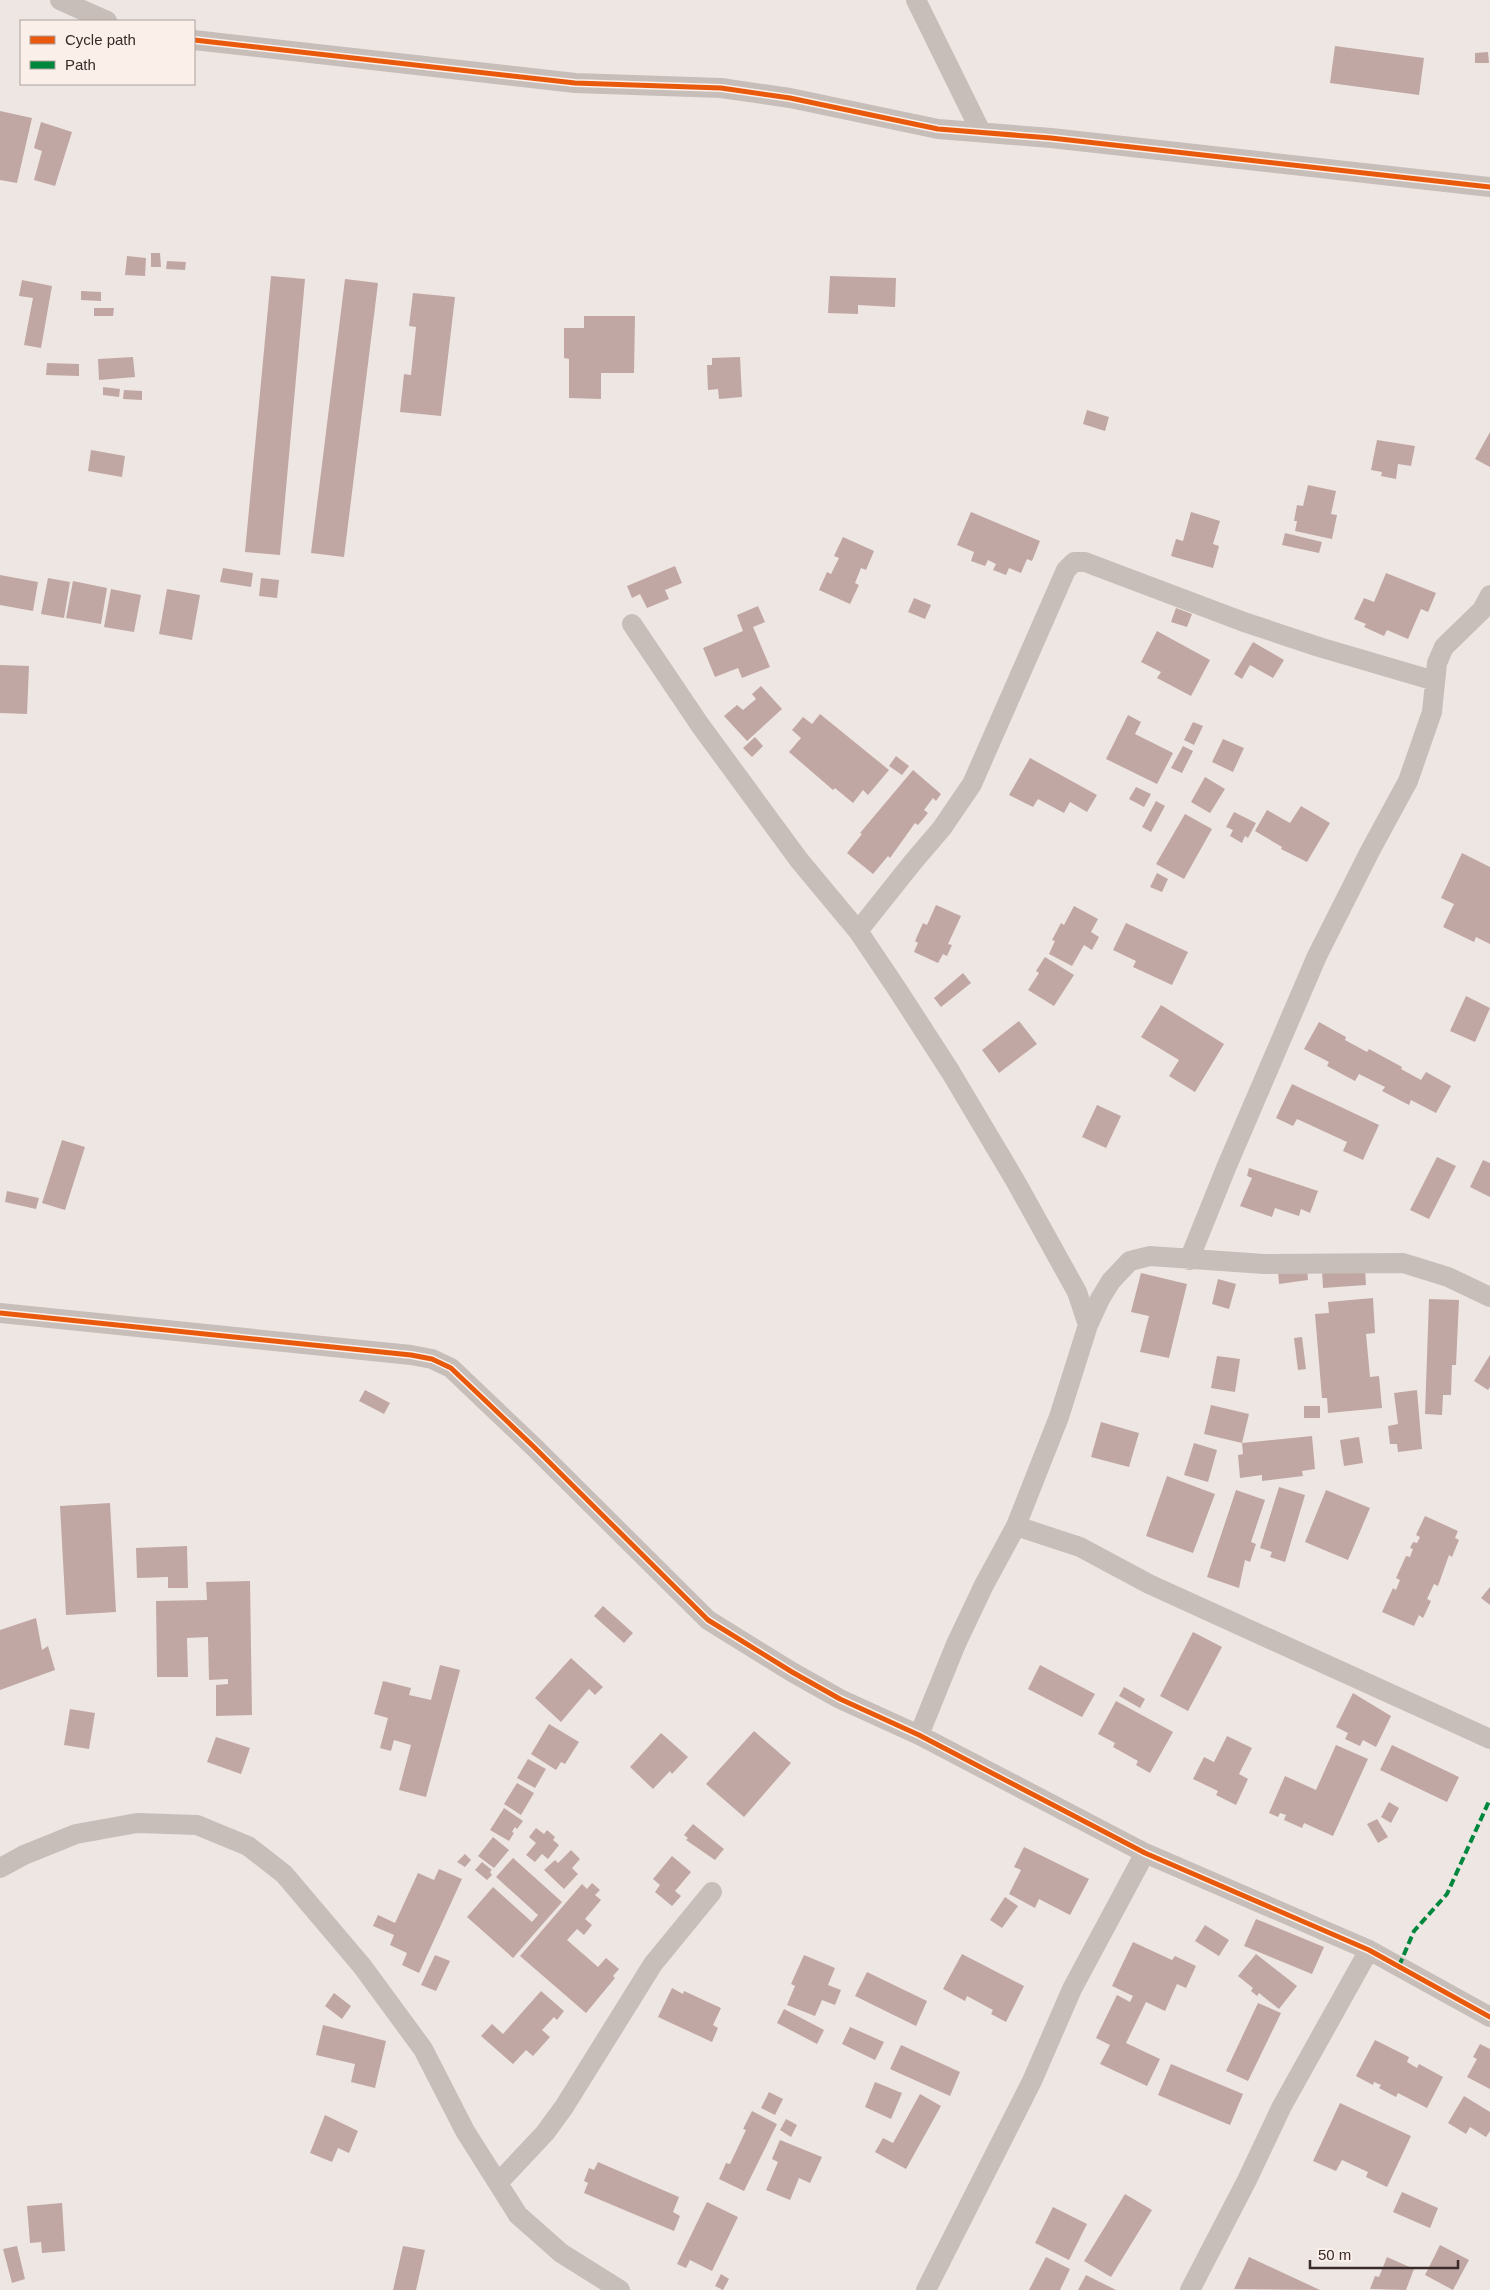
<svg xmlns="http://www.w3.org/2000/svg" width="1490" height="2290" font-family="Arial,sans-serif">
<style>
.building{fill:#c1a7a3}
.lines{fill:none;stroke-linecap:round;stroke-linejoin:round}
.minor{stroke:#c7beba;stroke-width:20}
.quiet{stroke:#00873e;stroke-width:4;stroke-dasharray:8 4;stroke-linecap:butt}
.cycleway-casing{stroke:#faefe9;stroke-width:8}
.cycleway{stroke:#e8590c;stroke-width:5}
</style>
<rect width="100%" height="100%" fill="#eee6e2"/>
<path class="building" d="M 1335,46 L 1424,58 L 1419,95 L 1330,83 Z
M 1488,52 L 1489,63 L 1475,63 L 1475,53 Z
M 0,111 L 32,118 L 17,183 L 0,180 Z
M 41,122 L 72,132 L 55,186 L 34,180 L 42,151 L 34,148 Z
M 151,253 L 160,253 L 161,267 L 151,267 Z
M 127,256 L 146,258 L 145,276 L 125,275 Z
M 167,261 L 186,262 L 185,270 L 166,269 Z
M 271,276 L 305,279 L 280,555 L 245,552 Z
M 830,276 L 896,278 L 895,307 L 858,305 L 858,314 L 828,313 Z
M 345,279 L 378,283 L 344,557 L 311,553 Z
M 22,280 L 52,286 L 41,348 L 24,345 L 33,298 L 19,296 Z
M 81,291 L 101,292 L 101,301 L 81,300 Z
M 413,293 L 455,297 L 441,416 L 400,412 L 404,374 L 411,375 L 416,327 L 409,326 Z
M 94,308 L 114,308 L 113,316 L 94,316 Z
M 584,316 L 635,316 L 634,373 L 601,373 L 601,399 L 569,398 L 569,359 L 564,358 L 564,328 L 584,328 Z
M 133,357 L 135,377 L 99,380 L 98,359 Z
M 740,357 L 742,397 L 719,399 L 718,389 L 708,390 L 707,365 L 712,365 L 712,358 Z
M 47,363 L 79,364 L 79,376 L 46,375 Z
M 103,387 L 120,389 L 119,397 L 103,395 Z
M 124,390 L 142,391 L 142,400 L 123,399 Z
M 1087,410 L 1109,417 L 1105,431 L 1083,424 Z
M 1490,432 L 1490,467 L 1475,459 Z
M 1377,440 L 1415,446 L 1411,466 L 1398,464 L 1396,479 L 1381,476 L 1382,472 L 1371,470 Z
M 91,450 L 125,456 L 122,477 L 88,471 Z
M 1308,485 L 1336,491 L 1331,514 L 1337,515 L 1332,539 L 1295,531 L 1297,521 L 1294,521 L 1297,505 L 1303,506 Z
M 971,512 L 1040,541 L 1032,561 L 1027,559 L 1021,573 L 1009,568 L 1006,575 L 993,570 L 996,564 L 988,560 L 985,566 L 971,561 L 974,552 L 957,545 Z
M 1191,512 L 1220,521 L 1213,544 L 1219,546 L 1213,568 L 1171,556 L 1176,539 L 1183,541 Z
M 1285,533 L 1322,542 L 1319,553 L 1282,545 Z
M 843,537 L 874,551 L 866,570 L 861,568 L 855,583 L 859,585 L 850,604 L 819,590 L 827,572 L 831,574 L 839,558 L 834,556 Z
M 675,566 L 682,583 L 665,590 L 669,599 L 647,608 L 640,594 L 632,598 L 627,586 Z
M 223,568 L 253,573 L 251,587 L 220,582 Z
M 1386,573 L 1436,593 L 1428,612 L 1421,609 L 1408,639 L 1387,630 L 1384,636 L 1364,627 L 1366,624 L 1354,619 L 1364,598 L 1374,602 Z
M 0,575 L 38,582 L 33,611 L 0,605 Z
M 48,578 L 70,582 L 64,618 L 41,614 Z
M 261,578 L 279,580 L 277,598 L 259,596 Z
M 73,581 L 107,588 L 101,624 L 66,618 Z
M 111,589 L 141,595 L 134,632 L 104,627 Z
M 167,589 L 200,595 L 192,640 L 159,634 Z
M 914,598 L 931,605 L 925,619 L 908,612 Z
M 758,606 L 765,622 L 753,627 L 770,667 L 742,678 L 738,668 L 715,677 L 703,648 L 743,631 L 737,615 Z
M 1176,608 L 1192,614 L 1187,627 L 1171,622 Z
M 1157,631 L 1210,660 L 1191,696 L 1157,678 L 1161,672 L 1141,662 Z
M 1253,642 L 1284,660 L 1273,678 L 1250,665 L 1242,679 L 1234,674 Z
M 0,665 L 29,666 L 27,714 L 0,713 Z
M 761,686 L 782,709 L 747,741 L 724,716 L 737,705 L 743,710 L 756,699 L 752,694 Z
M 820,714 L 889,770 L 868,795 L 863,790 L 853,803 L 835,788 L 833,790 L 789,752 L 801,738 L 792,730 L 803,717 L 812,724 Z
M 1128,715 L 1141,722 L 1135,734 L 1173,753 L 1157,784 L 1106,759 Z
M 1193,722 L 1203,726 L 1194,745 L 1184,740 Z
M 755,737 L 763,746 L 752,757 L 743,748 Z
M 1223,739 L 1244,748 L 1233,772 L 1212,762 Z
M 1183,746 L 1193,751 L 1182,773 L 1171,768 Z
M 896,756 L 909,766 L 902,775 L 889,766 Z
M 1030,758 L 1097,795 L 1087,812 L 1070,802 L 1064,813 L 1038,799 L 1033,807 L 1009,795 Z
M 913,770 L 941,794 L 936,801 L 933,798 L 924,810 L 928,813 L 918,825 L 915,823 L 890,858 L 888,856 L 873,874 L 847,853 L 862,834 L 860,833 Z
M 1205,777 L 1225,789 L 1210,813 L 1191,802 Z
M 1136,787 L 1151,794 L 1144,807 L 1129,799 Z
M 1156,801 L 1165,806 L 1151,832 L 1142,827 Z
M 1301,806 L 1330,823 L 1307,862 L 1281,849 L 1282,847 L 1255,831 L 1267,810 L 1290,823 Z
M 1234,812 L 1256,823 L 1248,838 L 1245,836 L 1242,843 L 1230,836 L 1233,830 L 1226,827 Z
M 1185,814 L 1212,829 L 1184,879 L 1156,864 Z
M 1462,853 L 1490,867 L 1490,944 L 1476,937 L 1474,942 L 1443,927 L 1454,904 L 1441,898 Z
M 1157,873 L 1168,879 L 1162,892 L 1150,887 Z
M 936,905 L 961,916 L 948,944 L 952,945 L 947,956 L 943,954 L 938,963 L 914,952 L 918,943 L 915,941 L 923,923 L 927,925 Z
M 1074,906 L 1098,919 L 1091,932 L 1099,937 L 1092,950 L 1084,945 L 1072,966 L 1049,954 L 1055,941 L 1052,940 L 1061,923 L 1064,925 Z
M 1126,923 L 1188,952 L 1172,985 L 1133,967 L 1136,961 L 1113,950 Z
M 1045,957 L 1074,975 L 1054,1006 L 1028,990 L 1039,973 L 1036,971 Z
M 963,973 L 971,983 L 941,1007 L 934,998 Z
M 1466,996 L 1490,1008 L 1475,1042 L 1450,1031 Z
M 1161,1005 L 1224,1044 L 1195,1092 L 1169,1076 L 1179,1060 L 1141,1037 Z
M 1019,1021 L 1037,1044 L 999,1073 L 982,1050 Z
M 1319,1022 L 1346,1037 L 1345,1040 L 1367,1052 L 1369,1049 L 1402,1067 L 1401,1069 L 1421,1080 L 1426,1072 L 1451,1086 L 1436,1113 L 1411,1100 L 1409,1105 L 1382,1091 L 1385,1087 L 1359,1074 L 1355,1081 L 1327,1066 L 1329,1062 L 1304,1049 Z
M 1292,1084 L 1379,1125 L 1363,1160 L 1343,1151 L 1347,1142 L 1297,1119 L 1293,1126 L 1276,1118 Z
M 1097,1105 L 1121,1116 L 1106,1148 L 1082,1137 Z
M 62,1140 L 85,1147 L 65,1210 L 42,1203 Z
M 1437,1157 L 1456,1166 L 1429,1219 L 1410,1210 Z
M 1483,1160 L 1490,1163 L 1490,1197 L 1470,1187 Z
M 1249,1168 L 1318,1191 L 1310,1213 L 1301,1209 L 1299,1216 L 1275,1208 L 1272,1217 L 1240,1206 L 1252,1178 L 1247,1176 Z
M 7,1191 L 39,1198 L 36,1209 L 5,1202 Z
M 1307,1267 L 1308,1280 L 1279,1284 L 1278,1271 Z
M 1365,1268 L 1366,1285 L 1323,1288 L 1322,1270 Z
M 1141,1273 L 1187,1284 L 1169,1358 L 1140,1352 L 1149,1316 L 1131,1312 Z
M 1218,1279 L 1236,1284 L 1229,1309 L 1212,1304 Z
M 1373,1298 L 1375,1333 L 1366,1334 L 1370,1377 L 1379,1376 L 1382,1408 L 1328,1413 L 1327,1398 L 1322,1398 L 1315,1314 L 1329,1313 L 1328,1302 Z
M 1429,1299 L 1459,1300 L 1456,1365 L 1452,1365 L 1451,1395 L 1443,1395 L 1442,1415 L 1425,1414 Z
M 1302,1337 L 1306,1369 L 1298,1370 L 1294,1338 Z
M 1490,1355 L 1490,1387 L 1488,1390 L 1474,1381 Z
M 1217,1356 L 1240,1359 L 1235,1392 L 1211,1388 Z
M 365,1390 L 390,1403 L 384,1414 L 359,1401 Z
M 1417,1390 L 1422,1449 L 1398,1452 L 1397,1444 L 1390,1444 L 1388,1426 L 1398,1424 L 1394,1393 Z
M 1211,1405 L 1249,1414 L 1242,1443 L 1204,1434 Z
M 1304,1406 L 1320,1406 L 1320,1418 L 1304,1418 Z
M 1101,1422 L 1139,1433 L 1129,1467 L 1091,1457 Z
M 1312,1436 L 1315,1469 L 1302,1471 L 1303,1476 L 1262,1481 L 1262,1475 L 1240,1478 L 1238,1455 L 1243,1454 L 1242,1443 Z
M 1359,1437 L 1363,1463 L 1344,1466 L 1340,1440 Z
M 1194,1443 L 1217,1450 L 1208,1482 L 1184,1475 Z
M 1167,1476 L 1215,1494 L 1193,1553 L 1146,1536 Z
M 1279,1487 L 1305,1495 L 1285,1562 L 1270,1557 L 1272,1552 L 1260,1548 Z
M 1236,1490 L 1265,1500 L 1251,1542 L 1256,1544 L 1250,1562 L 1245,1560 L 1239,1588 L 1207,1577 Z
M 1326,1490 L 1370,1508 L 1348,1560 L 1305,1542 Z
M 110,1503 L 116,1612 L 66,1615 L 60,1506 Z
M 1425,1516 L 1458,1531 L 1455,1538 L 1459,1540 L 1452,1557 L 1449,1555 L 1438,1586 L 1434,1584 L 1427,1599 L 1431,1601 L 1423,1618 L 1419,1615 L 1414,1626 L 1382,1612 L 1393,1588 L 1396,1590 L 1400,1580 L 1396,1578 L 1406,1556 L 1410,1557 L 1413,1549 L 1410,1548 L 1413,1542 L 1417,1543 L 1420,1537 L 1416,1535 Z
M 187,1546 L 188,1588 L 168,1588 L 168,1577 L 137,1578 L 136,1548 Z
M 250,1581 L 252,1715 L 216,1716 L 216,1685 L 228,1684 L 228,1679 L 209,1680 L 208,1637 L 187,1638 L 188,1677 L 157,1677 L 156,1601 L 207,1600 L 206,1582 Z
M 1490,1587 L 1490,1605 L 1481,1598 Z
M 603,1606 L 633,1633 L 624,1643 L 594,1616 Z
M 36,1618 L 42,1650 L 48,1646 L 55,1670 L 0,1690 L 0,1630 Z
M 1193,1632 L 1222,1647 L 1188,1711 L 1160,1696 Z
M 571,1658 L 603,1687 L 595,1695 L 589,1689 L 561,1722 L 535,1698 Z
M 440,1665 L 460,1670 L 426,1797 L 399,1790 L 411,1745 L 394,1740 L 391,1751 L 380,1748 L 388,1718 L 374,1714 L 383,1681 L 411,1688 L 409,1695 L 431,1700 Z
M 1040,1665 L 1095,1694 L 1082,1717 L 1028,1689 Z
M 1124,1687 L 1145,1699 L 1140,1708 L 1119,1696 Z
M 1353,1693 L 1391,1716 L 1376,1747 L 1363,1740 L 1360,1746 L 1345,1739 L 1348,1733 L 1336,1727 Z
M 1116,1701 L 1173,1732 L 1150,1773 L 1136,1765 L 1138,1761 L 1113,1747 L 1115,1743 L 1098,1734 Z
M 70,1709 L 95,1713 L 89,1749 L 64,1745 Z
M 549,1724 L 579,1742 L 565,1764 L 561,1762 L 556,1770 L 531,1754 Z
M 754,1731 L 791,1763 L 744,1817 L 706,1784 Z
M 661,1733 L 688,1757 L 672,1774 L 670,1771 L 653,1789 L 630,1767 Z
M 1227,1736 L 1252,1748 L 1239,1774 L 1248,1779 L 1236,1805 L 1216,1795 L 1218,1791 L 1193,1779 L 1204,1757 L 1214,1762 Z
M 216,1737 L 250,1748 L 241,1774 L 207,1762 Z
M 1336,1745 L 1368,1759 L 1333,1836 L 1304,1823 L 1302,1828 L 1284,1820 L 1286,1815 L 1280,1813 L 1278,1817 L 1269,1813 L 1285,1776 L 1316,1790 Z
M 1392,1745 L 1459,1777 L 1447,1802 L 1380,1770 Z
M 528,1759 L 546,1769 L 535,1788 L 517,1778 Z
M 517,1783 L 534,1793 L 521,1815 L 504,1804 Z
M 1389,1802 L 1399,1808 L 1391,1823 L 1381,1817 Z
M 504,1808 L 523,1821 L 517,1829 L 515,1827 L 512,1832 L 514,1833 L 509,1841 L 490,1830 Z
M 1377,1819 L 1388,1837 L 1378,1843 L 1367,1824 Z
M 693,1824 L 724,1849 L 715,1860 L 686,1840 L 688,1838 L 684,1835 Z
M 536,1828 L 544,1834 L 547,1830 L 555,1837 L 553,1840 L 559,1845 L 548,1859 L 542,1854 L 535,1862 L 526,1855 L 536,1843 L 529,1837 Z
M 493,1837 L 509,1850 L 494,1868 L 478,1856 Z
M 1024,1847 L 1089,1879 L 1070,1915 L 1039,1899 L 1035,1908 L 1009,1894 L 1021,1870 L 1014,1867 Z
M 571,1850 L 580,1859 L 572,1868 L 578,1874 L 564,1889 L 544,1870 L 555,1860 L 558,1863 Z
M 465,1854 L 471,1860 L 465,1867 L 457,1862 Z
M 672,1856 L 691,1872 L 675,1891 L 681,1896 L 672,1906 L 655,1892 L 660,1885 L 653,1879 Z
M 513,1858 L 562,1902 L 513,1958 L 467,1917 L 493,1887 L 532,1922 L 538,1915 L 496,1877 Z
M 482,1862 L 492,1870 L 490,1872 L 492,1875 L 487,1880 L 475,1870 Z
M 439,1869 L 462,1879 L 419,1973 L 402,1965 L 407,1953 L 390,1945 L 394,1935 L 373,1926 L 378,1915 L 395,1923 L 418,1873 L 434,1880 Z
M 592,1883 L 600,1890 L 595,1895 L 601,1900 L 585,1919 L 592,1925 L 584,1935 L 577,1929 L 567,1940 L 598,1967 L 606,1958 L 619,1969 L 613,1976 L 615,1978 L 586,2013 L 520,1956 L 582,1884 L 587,1889 Z
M 1005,1897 L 1018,1906 L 1002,1928 L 990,1920 Z
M 1256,1919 L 1324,1947 L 1312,1974 L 1244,1946 Z
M 1205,1925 L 1229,1940 L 1219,1956 L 1195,1941 Z
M 1133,1942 L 1172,1960 L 1175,1956 L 1196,1966 L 1186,1988 L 1177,1984 L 1165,2011 L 1146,2002 L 1126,2043 L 1160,2059 L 1147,2086 L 1100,2064 L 1110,2045 L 1096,2038 L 1117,1995 L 1130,2002 L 1133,1996 L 1112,1986 Z
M 962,1954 L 1024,1986 L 1006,2022 L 991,2014 L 993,2010 L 967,1996 L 965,2001 L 943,1989 Z
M 1256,1954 L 1297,1986 L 1279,2009 L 1259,1993 L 1257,1996 L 1251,1991 L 1253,1988 L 1238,1976 Z
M 435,1955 L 450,1961 L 436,1991 L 421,1985 Z
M 804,1955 L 835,1968 L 828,1985 L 841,1990 L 835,2005 L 822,2000 L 815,2016 L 787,2005 L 795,1986 L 791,1984 Z
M 867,1972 L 927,2001 L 916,2026 L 855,1996 Z
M 672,1988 L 683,1994 L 684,1991 L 721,2008 L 713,2025 L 718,2028 L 712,2042 L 658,2017 Z
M 541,1991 L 564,2011 L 557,2020 L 554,2017 L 542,2030 L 550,2037 L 533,2056 L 526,2050 L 513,2064 L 481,2036 L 492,2024 L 503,2034 Z
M 334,1993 L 351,2006 L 342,2019 L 325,2006 Z
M 1258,2003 L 1281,2013 L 1248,2081 L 1226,2071 Z
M 784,2009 L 824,2030 L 817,2044 L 777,2023 Z
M 323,2025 L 386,2041 L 375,2088 L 351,2082 L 355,2064 L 316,2055 Z
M 850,2027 L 884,2042 L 875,2060 L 842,2044 Z
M 1375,2040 L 1409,2057 L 1407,2062 L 1417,2068 L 1419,2064 L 1443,2077 L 1427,2108 L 1398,2093 L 1396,2097 L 1379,2088 L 1381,2085 L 1374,2082 L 1373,2085 L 1356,2076 Z
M 1480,2044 L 1490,2049 L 1490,2089 L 1467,2077 L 1477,2059 L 1473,2057 Z
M 901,2045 L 960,2072 L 950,2096 L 890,2069 Z
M 1171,2064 L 1243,2094 L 1230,2125 L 1158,2095 Z
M 875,2082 L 902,2093 L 891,2119 L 865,2107 Z
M 769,2092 L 783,2099 L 775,2115 L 761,2108 Z
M 920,2094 L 941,2106 L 906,2169 L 875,2152 L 883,2138 L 893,2143 Z
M 1464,2096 L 1490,2112 L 1490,2131 L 1486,2137 L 1470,2127 L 1466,2134 L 1448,2123 Z
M 1340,2103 L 1411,2136 L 1387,2187 L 1366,2177 L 1368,2172 L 1342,2160 L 1336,2171 L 1313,2161 Z
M 752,2111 L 777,2124 L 744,2191 L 719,2179 L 726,2163 L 730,2164 L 746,2130 L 743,2129 Z
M 325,2115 L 358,2131 L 349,2153 L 338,2148 L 332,2162 L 310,2153 Z
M 786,2119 L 797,2125 L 791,2137 L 780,2130 Z
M 780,2140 L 822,2157 L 810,2183 L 799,2178 L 790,2200 L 766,2190 L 778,2162 L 772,2159 Z
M 598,2162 L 679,2197 L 673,2212 L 680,2216 L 674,2231 L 584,2193 L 588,2183 L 584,2181 L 589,2168 L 594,2170 Z
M 1402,2192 L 1438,2208 L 1430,2228 L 1393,2212 Z
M 1125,2194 L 1152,2210 L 1111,2277 L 1084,2261 Z
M 707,2202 L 738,2217 L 712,2271 L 690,2260 L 686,2268 L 677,2264 Z
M 62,2203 L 65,2251 L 42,2253 L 41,2242 L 30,2243 L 27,2206 Z
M 1053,2207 L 1087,2224 L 1069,2260 L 1035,2243 Z
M 1440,2245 L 1469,2260 L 1453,2290 L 1425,2275 Z
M 17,2246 L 25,2279 L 12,2283 L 3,2249 Z
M 403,2246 L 425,2250 L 416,2290 L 393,2290 Z
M 1046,2257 L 1070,2269 L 1060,2290 L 1029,2290 Z
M 1249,2257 L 1320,2290 L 1234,2289 Z
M 1387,2257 L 1414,2269 L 1406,2290 L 1370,2289 L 1375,2276 L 1379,2277 Z
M 721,2274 L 729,2279 L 723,2290 L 715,2286 Z
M 1086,2275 L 1116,2290 L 1078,2290 Z"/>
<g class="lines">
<path class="minor" d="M 60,0 L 107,21
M 916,0 L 981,132
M 194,40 L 575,83 L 721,88 L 790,98 L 938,129 L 1051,138 L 1490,187
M 632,624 L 700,725 L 799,860 L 858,931 L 897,989 L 950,1071 L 1016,1182 L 1077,1292 L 1088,1325
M 858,931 L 913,862 L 942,828 L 972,784 L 1066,570 L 1074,562 L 1085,562 L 1244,622 L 1319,647 L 1435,681
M 1189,1260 L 1226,1168 L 1317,956 L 1370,851 L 1408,781 L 1432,712 L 1437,663 L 1444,647 L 1482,610 L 1490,595
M 0,1313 L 411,1355 L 432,1359 L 451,1368 L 534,1447 L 708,1620 L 792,1672 L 840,1699 L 919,1735 L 1145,1853 L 1369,1950 L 1490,2017
M 1016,1526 L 1059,1417 L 1088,1325 L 1100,1299 L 1111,1281 L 1130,1261 L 1150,1256 L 1264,1264 L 1403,1263 L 1448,1277 L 1490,1297
M 919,1735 L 956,1644 L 984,1585 L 1016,1526 L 1080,1547 L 1149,1584 L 1490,1739
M 0,1868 L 24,1855 L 76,1834 L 137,1823 L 197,1825 L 248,1846 L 284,1874 L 362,1966 L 423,2049 L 465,2131 L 518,2215 L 561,2253 L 620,2290
M 498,2183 L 545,2133 L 564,2107 L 653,1964 L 712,1892
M 926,2290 L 1032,2081 L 1072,1989 L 1145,1853
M 1190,2290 L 1247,2180 L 1282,2106 L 1369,1950"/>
<path class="quiet" d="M 1399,1966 L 1414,1931 L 1447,1894 L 1490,1799"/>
<defs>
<path id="cycleway" d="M 194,40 L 575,83 L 721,88 L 790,98 L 938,129 L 1051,138 L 1490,187
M 0,1313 L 411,1355 L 432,1359 L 451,1368 L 534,1447 L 708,1620 L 792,1672 L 840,1699 L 919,1735 L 1145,1853 L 1369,1950 L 1490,2017"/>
</defs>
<use href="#cycleway" class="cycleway-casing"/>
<use href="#cycleway" class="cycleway"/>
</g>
<rect x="20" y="20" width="175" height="65" fill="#faefe9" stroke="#aca19c"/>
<rect x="30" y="36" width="25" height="8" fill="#e8590c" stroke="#aca19c"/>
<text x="65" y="45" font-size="15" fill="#382b29">Cycle path</text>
<rect x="30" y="61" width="25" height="8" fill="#00873e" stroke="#aca19c"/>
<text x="65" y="70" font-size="15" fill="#382b29">Path</text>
<path d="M1310 2260v8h148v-8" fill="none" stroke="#382b29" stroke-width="2.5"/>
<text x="1318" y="2260" font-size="15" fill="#382b29" stroke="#faefe9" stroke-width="4" paint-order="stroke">50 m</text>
</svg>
